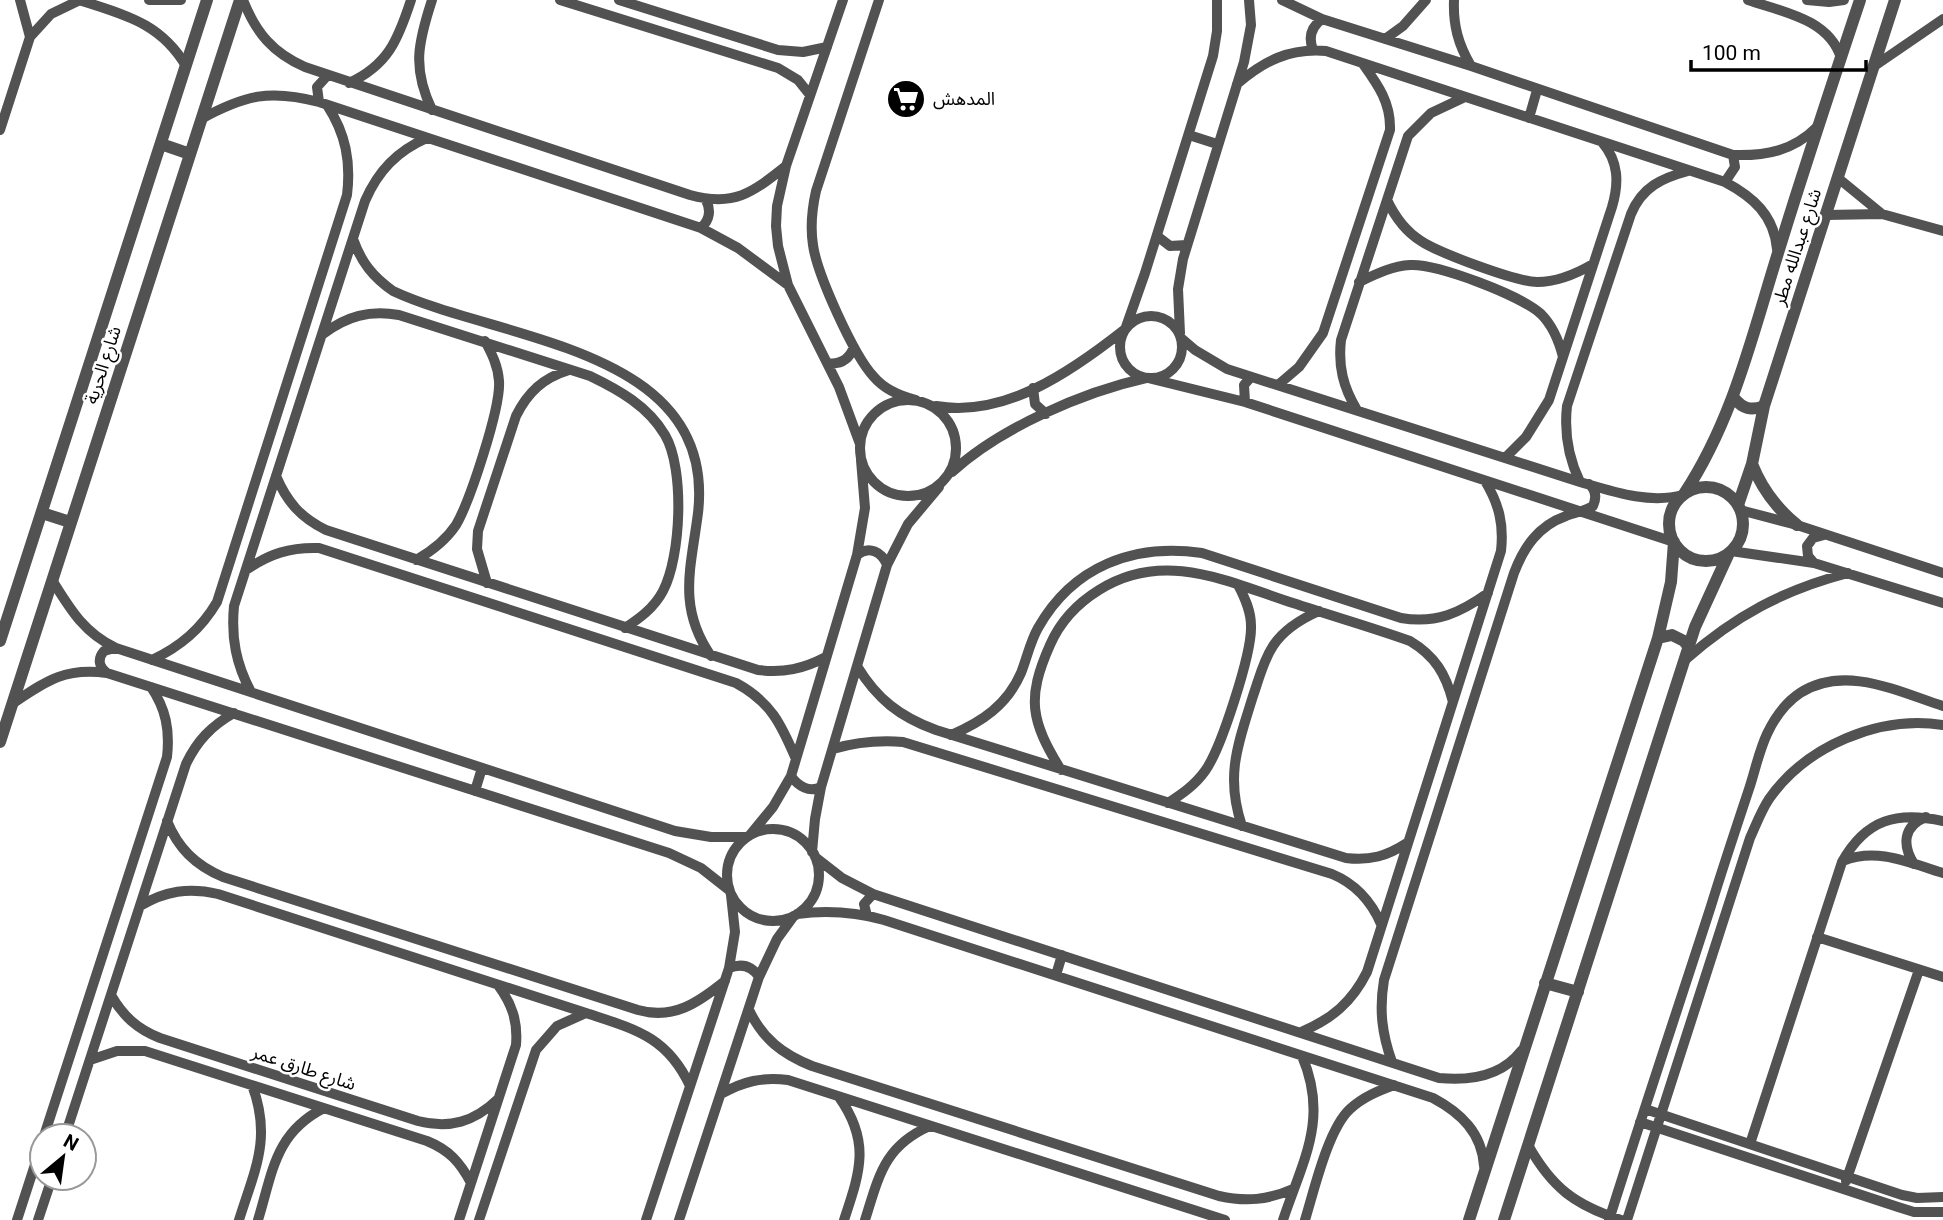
<svg xmlns="http://www.w3.org/2000/svg" width="1943" height="1220" font-family="Roboto,'Noto Sans Arabic',sans-serif">
<style>
.lines{fill:none;stroke-linecap:round;stroke-linejoin:round}
.minor{stroke:#525252;stroke-width:10}
.tertiary{stroke:#525252;stroke-width:12}
.labels{text-anchor:middle;stroke-width:5;stroke-linejoin:round;paint-order:stroke}
.poi-label{font-size:18px;fill:#000;stroke:#fff;text-anchor:start}
.street-label{font-size:18px;fill:#000;stroke:#fff}
</style>
<rect width="100%" height="100%" fill="#fff"/>
<g class="lines">
<path class="minor" d="M 20,0 L 30,37
M 79,0 C 124,15 160,22 186,66
M 149,0 L 181,0
M 243,0 C 256,33 273,53 305,67 L 690,195 C 734,207 752,193 786,166
M 432,0 C 418,43 412,68 432,110
M 560,0 L 778,68 L 798,80 L 810,95
M 619,0 L 778,50 L 803,52 L 827,47
M 843,0 L 786,166 L 777,206 L 776,226 L 778,246 L 788,285 L 839,387 L 860,444
M 879,0 L 816,191 C 812,209 810,226 813,245 C 817,274 854,356 874,377 C 885,390 900,396 916,400
M 1282,0 L 1322,19 L 1471,66 L 1733,155 C 1766,156 1793,151 1817,127
M 1454,0 C 1453,25 1458,44 1471,66
M 1748,0 C 1783,12 1829,19 1841,58
M 1807,0 L 1829,2 L 1844,0
M 1385,39 L 1403,26 L 1426,0
M 1313,50 C 1308,37 1311,27 1322,19
M 1873,67 L 1943,19
M 349,83 C 388,65 398,40 411,0
M 1237,84 C 1264,61 1289,48 1326,51 L 1725,182 C 1753,197 1774,215 1777,249
M 319,102 L 317,87 L 327,76
M 1529,118 L 1537,90
M 201,119 C 245,95 270,89 319,102 L 701,228 L 738,248 L 788,285
M 0,130 L 30,37 L 51,14 L 80,0
M 1189,135 L 1217,144
M 1838,178 L 1882,214
M 1725,182 L 1735,167 L 1733,155
M 1387,200 C 1395,217 1405,231 1421,241 C 1439,253 1517,282 1537,282 C 1558,282 1576,274 1593,264
M 1826,215 L 1882,214 L 1943,231
M 701,228 C 710,220 711,210 706,200
M 1157,236 L 1170,246 L 1186,245
M 353,239 C 361,262 373,277 393,291 C 500,341 717,347 698,513 C 691,568 677,607 711,656
M 1359,282 C 1376,274 1392,266 1410,265 C 1436,263 1522,296 1541,314 C 1553,326 1559,341 1563,357
M1120 347a31 31 0 1 1 62 0a31 31 0 1 1-62 0Z
M 1126,327 L 1145,273 L 1213,56 L 1217,31 L 1217,0
M 1180,333 L 1178,289 L 1183,259 L 1244,62 L 1251,25 L 1249,0
M 323,334 C 347,316 369,310 399,315 L 590,376 C 619,390 648,406 665,435 C 685,469 681,557 663,591 C 654,608 640,618 625,628
M 1181,338 L 1195,350 L 1227,369 L 1580,482 C 1614,492 1649,504 1683,495
M 827,363 C 840,365 849,360 854,347
M 1148,378 L 1245,402 L 1674,542
M 1278,385 L 1299,367 L 1323,333 L 1390,130 C 1391,103 1378,85 1363,64
M 1033,388 L 1035,404 L 1046,414
M860 448a48 48 0 1 1 96 0a48 48 0 1 1-96 0Z
M 1245,402 L 1244,385 L 1251,377
M 936,406 C 1005,418 1072,371 1124,330
M 1357,410 C 1343,387 1338,366 1341,340 L 1408,136 L 1431,113 L 1465,97
M 1505,458 L 1526,437 L 1549,400 L 1612,207 C 1619,183 1619,162 1602,142
M 952,472 C 1000,428 1083,392 1146,378
M 276,476 C 287,502 301,518 326,530 L 758,670 C 784,673 803,669 826,657
M 1580,482 C 1568,457 1564,433 1567,406 L 1631,214 C 1642,187 1662,178 1688,171
M 1740,510 L 1797,525 L 1943,573
M 1731,551 L 1814,563 L 1943,603
M 857,555 C 869,545 882,552 887,565
M 416,560 C 432,551 446,540 456,525 C 470,501 501,407 499,381 C 498,366 492,354 485,341
M 1814,563 L 1808,556 L 1807,546 L 1813,538 L 1824,535
M 246,570 C 269,554 290,547 319,548 L 736,683 C 771,702 781,724 796,759
M 52,580 C 70,609 84,633 116,648 L 675,831 L 711,837 L 747,837
M 487,583 L 477,549 L 478,531 L 516,416 C 528,392 543,378 569,370
M 152,660 C 181,646 201,629 217,602 L 347,195 C 351,162 346,134 327,105
M 1685,660 C 1735,616 1783,590 1848,573
M 857,666 C 877,699 900,717 936,730 L 1346,858 C 1370,861 1387,856 1407,843
M 107,673 C 99,667 97,659 104,651 L 115,648
M 251,692 C 236,664 231,638 234,606 L 365,201 C 378,171 397,151 427,138
M 12,704 C 46,681 65,667 107,673 L 669,853 L 701,868 L 729,890
M 951,735 C 982,722 1007,705 1021,673 C 1027,658 1030,642 1038,628 C 1073,566 1134,543 1202,553 L 1401,618 C 1436,624 1460,613 1488,593
M 833,749 C 857,742 878,740 903,742 L 1332,874 C 1356,884 1371,901 1381,924
M 1061,770 C 1031,721 1026,699 1050,645 C 1060,622 1078,603 1099,590 C 1164,549 1228,582 1293,603 C 1332,616 1371,627 1410,641 C 1435,656 1446,674 1453,702
M 791,776 C 798,786 809,793 821,787
M 475,791 L 482,768
M 1168,803 C 1182,794 1195,785 1205,771 C 1221,749 1252,653 1251,626 C 1251,611 1245,598 1238,585
M 167,821 C 178,848 195,865 223,877 L 638,1010 C 673,1020 698,1003 725,981
M 1242,826 C 1225,776 1238,744 1253,696 C 1259,679 1263,661 1273,646 C 1284,629 1301,619 1319,611
M727 875a46 46 0 1 1 92 0a46 46 0 1 1-92 0Z
M 750,835 L 773,807 L 791,776 L 857,555 L 865,508 L 861,460
M 812,852 L 815,819 L 821,787 L 887,565 L 908,524 L 939,487
M 815,857 L 842,878 L 873,894 L 1439,1078 C 1470,1081 1501,1077 1521,1051
M 1843,861 C 1877,847 1910,863 1943,873
M 1914,864 C 1902,845 1903,826 1926,817
M 140,906 C 165,891 189,887 218,894 L 586,1013 C 634,1029 667,1036 690,1086
M 797,914 C 828,910 855,912 884,920 L 1433,1098 C 1461,1113 1482,1133 1484,1166
M 867,916 L 864,904 L 873,894
M 1817,937 L 1943,977
M 729,968 C 742,963 752,966 759,977
M 1056,975 L 1062,955
M 111,995 C 123,1016 137,1029 160,1038 L 418,1121 C 450,1129 474,1122 498,1099
M 749,1010 C 763,1039 782,1054 812,1066 L 1219,1196 C 1246,1202 1268,1200 1293,1189
M 1301,1032 C 1332,1019 1352,1002 1367,972 L 1501,551 C 1504,524 1499,504 1485,481
M 90,1060 L 117,1051 L 145,1051 L 427,1141 C 449,1150 460,1162 471,1183
M 1392,1062 C 1382,1034 1379,1010 1384,980 L 1514,573 C 1524,547 1538,526 1566,516 C 1575,512 1584,512 1593,506 C 1597,497 1596,490 1589,484
M 721,1094 C 744,1081 762,1077 788,1080 L 1225,1220
M 839,1097 C 871,1142 860,1172 844,1220
M 1645,1109 L 1902,1195 L 1917,1198 L 1943,1197
M 1640,1122 L 1898,1207 L 1914,1212 L 1943,1212
M 44,1136 L 167,757 C 170,730 166,709 151,687
M 65,1136 L 186,764 C 197,741 211,726 234,713
M 1750,1144 L 1842,862 C 1866,819 1897,811 1943,821
M 1528,1145 C 1552,1188 1575,1205 1621,1220
M 1846,1181 L 1919,970
M 17,1220 L 42,1143
M 38,1220 L 52,1178
M 239,1220 C 255,1169 272,1138 252,1085
M 258,1220 C 273,1171 275,1133 324,1108
M 459,1220 L 516,1045 C 518,1021 512,1004 498,985
M 479,1220 L 536,1050 L 557,1026 L 586,1013
M 646,1220 L 729,968 L 735,932 L 731,895
M 679,1220 L 759,977 L 777,939 L 793,917
M 865,1220 C 879,1176 884,1146 930,1126
M 1283,1220 C 1303,1160 1329,1119 1302,1056
M 1305,1220 C 1314,1191 1328,1129 1350,1109 C 1363,1097 1378,1091 1394,1085
M 1609,1220 C 1642,1115 1677,1011 1711,906 C 1723,867 1736,828 1749,789 C 1755,771 1759,751 1767,734 C 1775,717 1785,703 1800,693 C 1845,664 1899,692 1943,706
M 1627,1220 L 1750,838 C 1756,825 1761,811 1769,799 C 1806,746 1879,715 1943,725"/>
<path class="tertiary" d="M 161,144 L 190,154
M 1734,398 C 1743,409 1751,411 1764,406
M 1752,464 C 1762,489 1776,508 1797,525
M1669 524a37 37 0 1 1 74 0a37 37 0 1 1-74 0Z
M 1684,494 C 1733,420 1752,336 1778,253 C 1804,168 1832,84 1860,0
M 1738,505 L 1752,464 L 1764,406 L 1895,0
M 42,513 L 70,522
M 1658,638 L 1672,635 L 1684,641 L 1688,646
M 0,641 L 207,0
M 0,742 L 240,0
M 1545,983 L 1578,992
M 1469,1220 L 1658,638 L 1671,582 L 1674,542
M 1504,1220 L 1695,627 L 1729,553"/>
</g>
<defs>
<symbol id="supermarket-disc" viewBox="-11 -11 22 22"><circle r="9.5" fill="#000" stroke="#fff"/><path d="M-6-5.5h2.5l.6 2H6L4.5 2H-2.5L-4.4-4H-6ZM-1.5 3.2a1.3 1.3 0 1 0 .1 0ZM3 3.2a1.3 1.3 0 1 0 .1 0Z" fill="#fff"/></symbol>
</defs>
<g fill-rule="evenodd">
<use href="#supermarket-disc" x="884" y="77" width="44" height="44"/>
</g>
<g class="labels">
<g class="poi-label">
<text x="933" y="105">المدهش</text>
</g>
<g class="street-label">
<text transform="translate(1797 247) rotate(-72)" y="6">شارع عبدالله مطر</text>
<text transform="translate(103 365) rotate(-72)" y="6">شارع الحرية</text>
<text transform="translate(304 1068) rotate(18)" y="6">شارع طارق عمر</text>
</g>
</g>
<g transform="translate(63 1157) rotate(29)"><circle r="33" fill="#ffffff" stroke="#999999" stroke-width="2"/>
<path d="M0-5L12 26L0 18L-12 26Z" fill="#000000"/>
<text y="-10" font-size="19" font-weight="bold" text-anchor="middle" fill="#000000">N</text>
</g>
<path d="M1691 60v10h175v-10" fill="none" stroke="#000000" stroke-width="3.5"/>
<text x="1702" y="60" font-size="21" fill="#000000" stroke="#ffffff" stroke-width="5" paint-order="stroke">100 m</text>
</svg>
